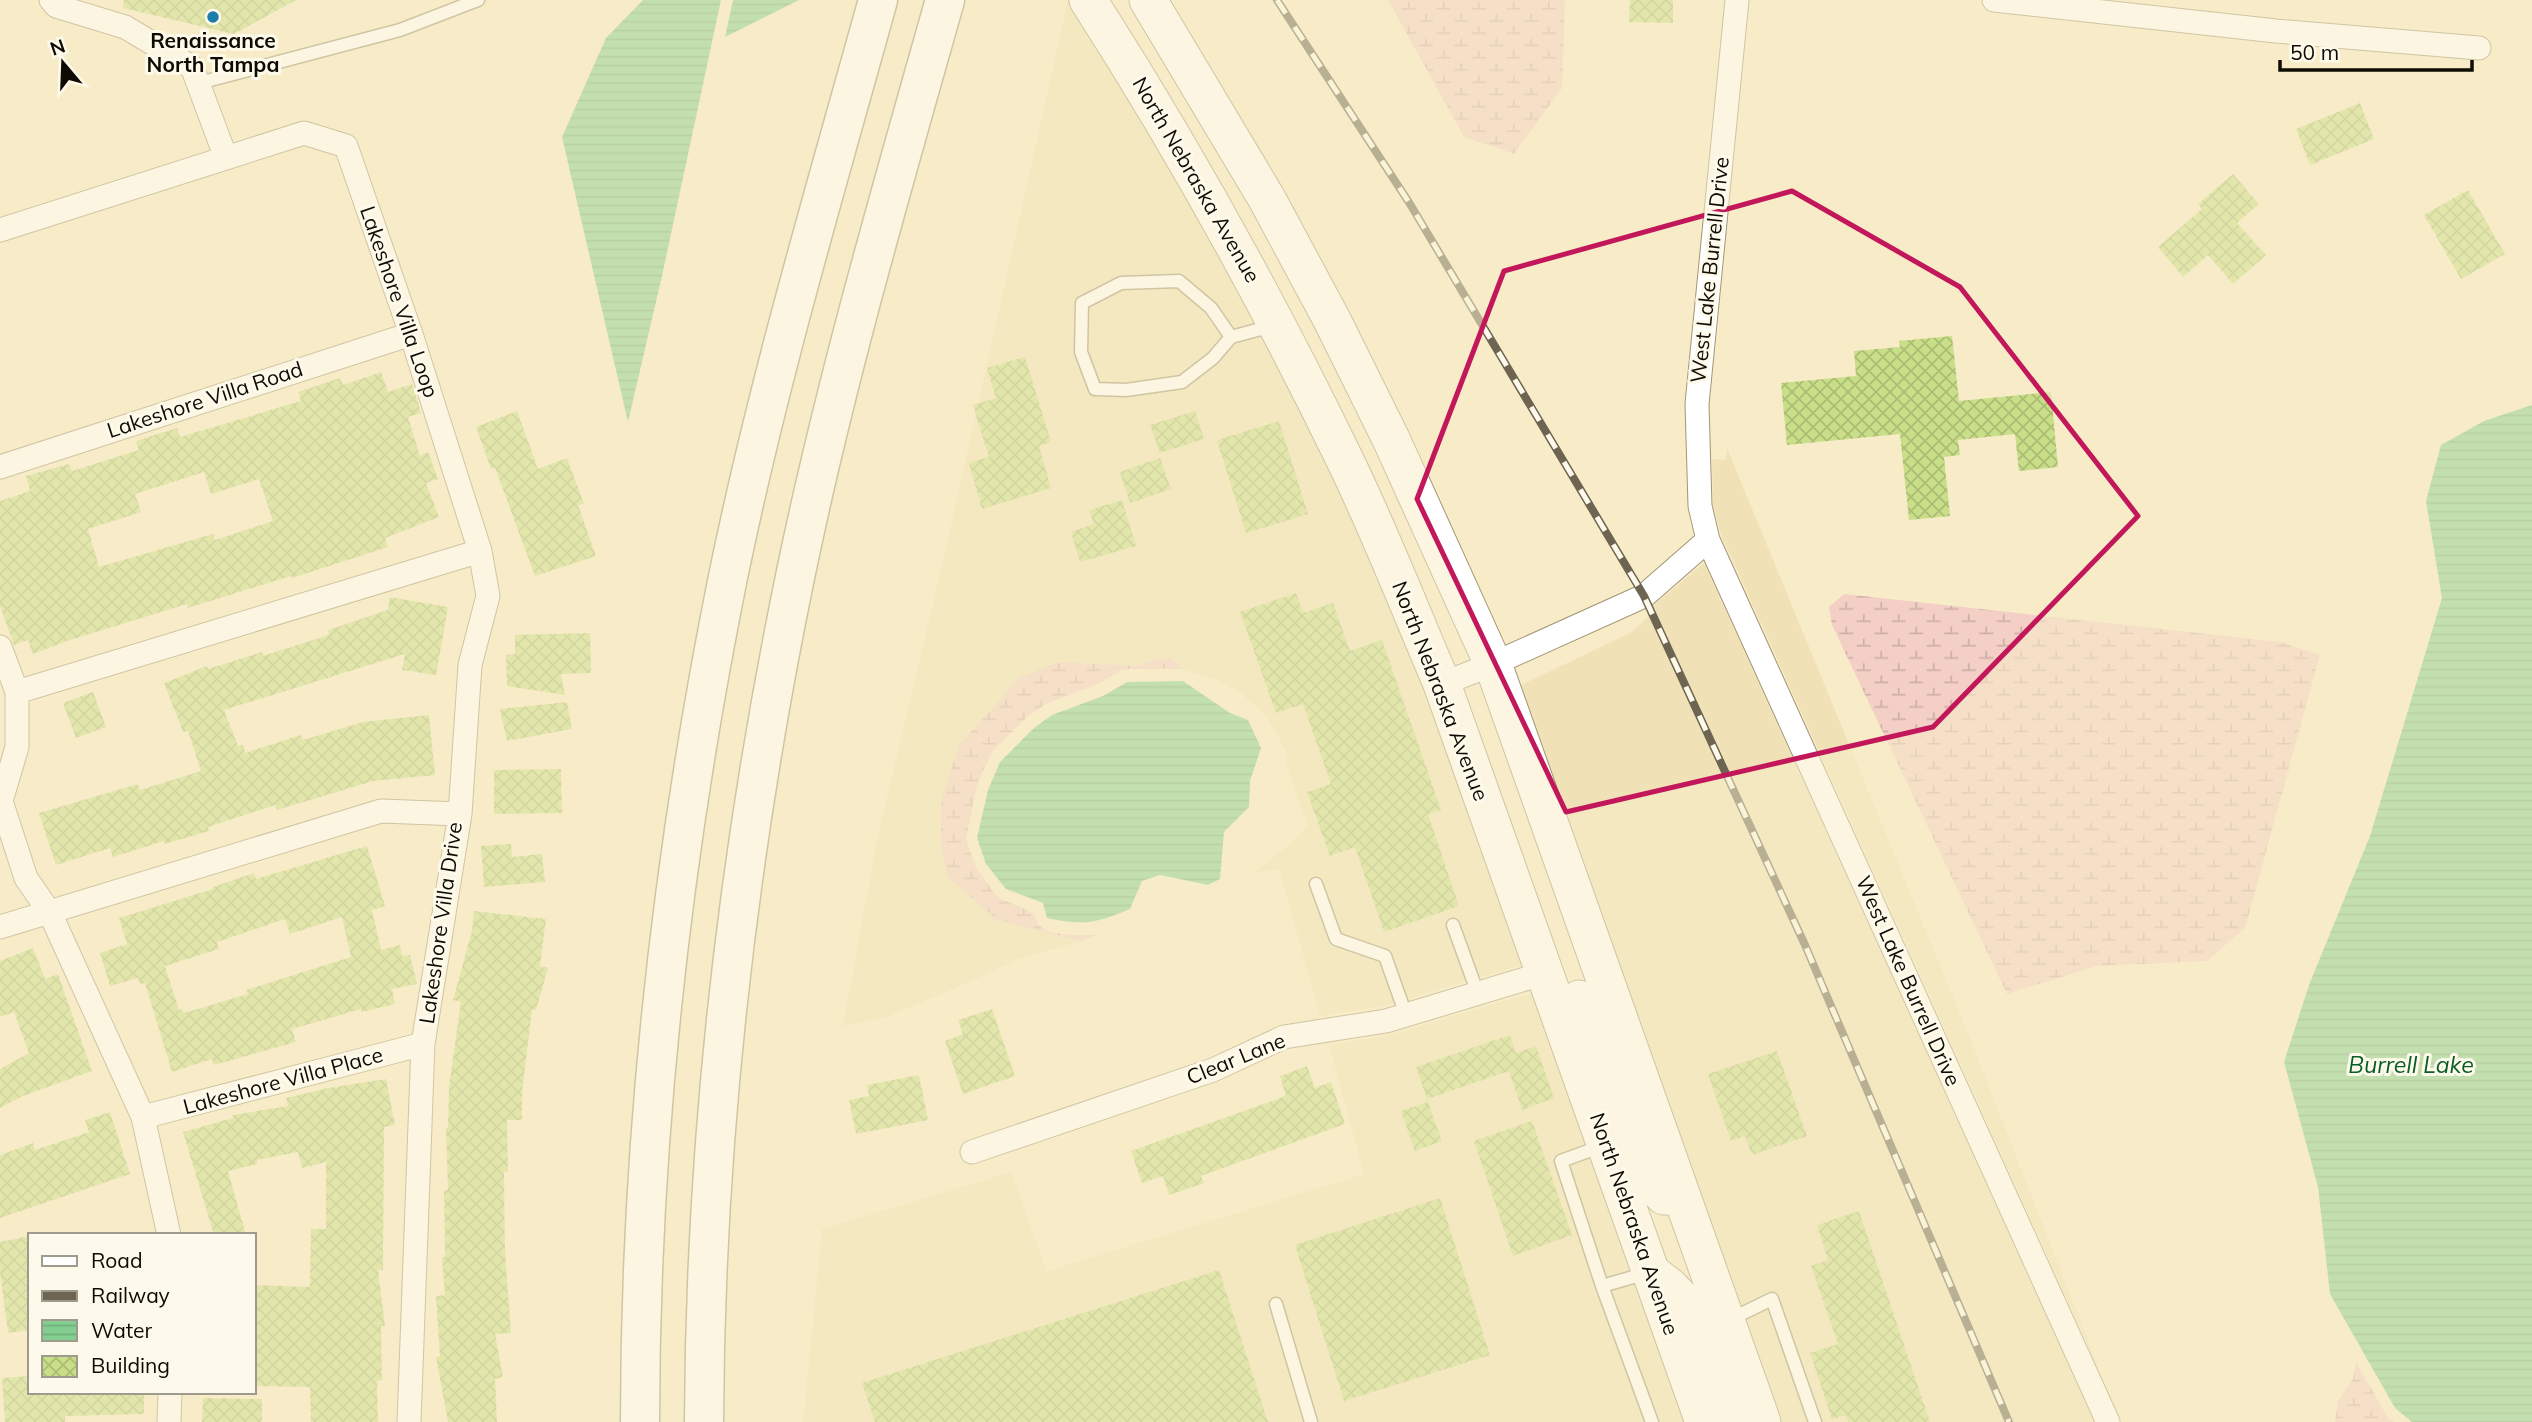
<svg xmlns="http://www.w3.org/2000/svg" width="2532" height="1422" font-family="Mulish,sans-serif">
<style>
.built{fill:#f0e2b6}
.wetland{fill:url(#wetland-marsh)}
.water{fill:url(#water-rules)}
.building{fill:url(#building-cross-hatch);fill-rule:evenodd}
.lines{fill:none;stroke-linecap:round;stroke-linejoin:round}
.service-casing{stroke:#a19574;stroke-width:15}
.minor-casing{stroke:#a19574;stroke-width:25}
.primary-casing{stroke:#a19574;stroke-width:39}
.motorway-casing{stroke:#a19574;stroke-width:41}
.service{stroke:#fff;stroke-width:12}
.minor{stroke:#fff;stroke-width:23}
.primary{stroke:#fff;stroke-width:37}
.motorway{stroke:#fff;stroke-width:38}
.rail-casing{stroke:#6d6552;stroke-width:8}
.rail{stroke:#fefaeb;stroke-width:5;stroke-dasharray:16;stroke-linecap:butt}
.marked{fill:none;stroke:#c2185b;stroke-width:5;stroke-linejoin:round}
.poi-dot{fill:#1b7da9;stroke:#fefaeb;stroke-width:2.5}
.labels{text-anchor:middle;stroke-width:6;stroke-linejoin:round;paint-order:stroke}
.poi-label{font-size:21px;font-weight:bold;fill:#0f0b02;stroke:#fefaeb}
.street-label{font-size:21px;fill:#0f0b02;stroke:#fefaeb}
.water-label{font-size:23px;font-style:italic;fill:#095d26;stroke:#fefaeb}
</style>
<defs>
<pattern id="wetland-marsh" width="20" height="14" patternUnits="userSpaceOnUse" patternTransform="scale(1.75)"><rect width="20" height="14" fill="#f3cfc6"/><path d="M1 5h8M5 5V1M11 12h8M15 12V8" fill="none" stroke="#cfb0a8"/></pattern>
<pattern id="water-rules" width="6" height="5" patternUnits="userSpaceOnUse" patternTransform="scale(1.75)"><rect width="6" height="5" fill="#84ce91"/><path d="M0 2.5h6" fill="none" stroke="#71b07b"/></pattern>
<pattern id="building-cross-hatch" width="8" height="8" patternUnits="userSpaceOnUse" patternTransform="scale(1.75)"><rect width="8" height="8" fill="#c9de88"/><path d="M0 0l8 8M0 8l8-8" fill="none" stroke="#abbd74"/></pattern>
</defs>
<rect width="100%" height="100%" fill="#f8ecc8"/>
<path class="built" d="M 1068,0 L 1072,0 L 1141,107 L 1331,462 L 1386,587 L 1528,963 L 1382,1006 L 1320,1016 L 1279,869 L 1254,872 L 1286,848 L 1308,825 L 1294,789 L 1286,762 L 1286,751 L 1267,717 L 1241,693 L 1219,681 L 1182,669 L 1172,658 L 1157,659 L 1137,666 L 1058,662 L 1007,690 L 941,802 L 997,920 L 1081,941 L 1019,959 L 940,995 L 886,1017 L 843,1026 L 876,844 L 945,552 Z
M 1727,448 L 1968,1033 L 2102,1376 L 1721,535 L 1713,504 L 1712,459 L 1726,460 Z
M 1704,563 L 2094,1422 L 1776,1422 L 1515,688 L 1632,632 L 1647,618 L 1648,610 Z
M 1538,991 L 1690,1422 L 803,1422 L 822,1229 L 1011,1172 L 1047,1271 L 1364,1174 L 1329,1045 L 1390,1035 Z"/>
<path class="wetland" d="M 1388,0 L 1565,0 L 1562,88 L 1514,154 L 1464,137 Z
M 1844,594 L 2281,642 L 2320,655 L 2245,928 L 2207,961 L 2097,966 L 2007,994 L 1832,625 L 1829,607 Z
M 1172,658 L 1182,669 L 1123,669 L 1098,684 L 1046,704 L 1026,718 L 992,752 L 977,785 L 966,839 L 976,867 L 997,897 L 1034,913 C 1035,917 1036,921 1038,924 C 1046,937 1083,935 1096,935 L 1081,941 L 997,920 L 947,876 L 941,844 L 941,802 L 959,745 L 1000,700 L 1018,678 L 1058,662 L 1137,666 L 1157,659 Z
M 2356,1362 L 2388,1418 L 2394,1422 L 2335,1422 L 2338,1401 L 2353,1379 Z"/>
<path class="water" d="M 643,0 L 721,0 L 662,276 L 628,422 L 562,137 L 606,38 Z
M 733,0 L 799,0 L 725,37 Z
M 2532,405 L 2532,1422 L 2412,1422 L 2395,1408 L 2330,1294 L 2318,1187 L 2284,1062 L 2309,985 L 2370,836 L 2442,598 L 2426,501 L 2441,445 L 2484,421 Z
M 1183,681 L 1230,713 L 1248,720 L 1261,748 L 1250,781 L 1249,807 L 1224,832 L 1220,879 L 1208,885 L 1160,875 L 1142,881 L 1130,909 C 1096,923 1085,926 1047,918 L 1043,903 L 1006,889 L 986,864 L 977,838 L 988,790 L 1000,762 L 1034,728 L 1052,715 L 1103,696 L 1127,682 Z"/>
<path class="building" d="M 124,0 L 296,0 L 234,34 L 123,8 Z
M 1630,0 L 1673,0 L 1673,23 L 1629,22 Z
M 2360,103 L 2374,139 L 2310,165 L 2296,129 Z
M 2233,174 L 2259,204 L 2237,223 L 2266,255 L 2233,284 L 2208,255 L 2183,277 L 2158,247 L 2202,209 L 2198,204 Z
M 2468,190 L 2505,254 L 2461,279 L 2424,215 Z
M 1952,336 L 1959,401 L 2051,392 L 2058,467 L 2019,471 L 2015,434 L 1958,440 L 1960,455 L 1944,457 L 1950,516 L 1909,520 L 1900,434 L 1787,445 L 1781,383 L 1856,376 L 1854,351 L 1900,347 L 1899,341 Z
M 1025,357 L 1051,442 L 1039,446 L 1051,488 L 982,509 L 969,463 L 989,457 L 973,405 L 996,398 L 987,368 Z
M 381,372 L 388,392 L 412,384 L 421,413 L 408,417 L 420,456 L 428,452 L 438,479 L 426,483 L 439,517 L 385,538 L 388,547 L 292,578 L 291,576 L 188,608 L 187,604 L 67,641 L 33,654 L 28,640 L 14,645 L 0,606 L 0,501 L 30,491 L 26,476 L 69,464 L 72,471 L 139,450 L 136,441 L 177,428 L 180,437 L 301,401 L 298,392 L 340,378 L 343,385 ZM 204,472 L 211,494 L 259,479 L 273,521 L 215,540 L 213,534 L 99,567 L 88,529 L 141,512 L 135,494 Z
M 517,411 L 538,469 L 567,458 L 584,504 L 578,505 L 596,556 L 535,576 L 495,468 L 491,469 L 476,427 Z
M 1195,411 L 1204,439 L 1160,453 L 1150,425 Z
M 1279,421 L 1308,514 L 1246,533 L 1217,440 Z
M 1160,458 L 1171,489 L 1130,503 L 1120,472 Z
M 1122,500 L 1136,546 L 1080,562 L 1071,532 L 1094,524 L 1089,510 Z
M 1296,593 L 1303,613 L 1333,603 L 1350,651 L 1382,640 L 1441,810 L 1428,814 L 1459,906 L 1384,932 L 1355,847 L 1330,856 L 1307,792 L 1331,784 L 1303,704 L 1276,713 L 1240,612 Z
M 390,597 L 448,607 L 436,675 L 402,670 L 405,654 L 224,710 L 238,746 L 243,745 L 245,753 L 301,735 L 303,740 L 363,722 L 429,715 L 435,775 L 373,781 L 277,810 L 275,805 L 208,827 L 209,831 L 165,844 L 164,841 L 113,857 L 110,848 L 56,865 L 39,813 L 138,784 L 140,790 L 201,771 L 188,731 L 183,732 L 164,683 L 207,666 L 208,669 L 262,652 L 263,656 L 329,635 L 328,630 L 388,610 Z
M 590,633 L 591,673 L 561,674 L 565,695 L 507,686 L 506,655 L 515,654 L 515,635 Z
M 93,692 L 106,727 L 76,738 L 63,703 Z
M 567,702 L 572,729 L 507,741 L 500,709 Z
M 561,769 L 562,813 L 494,814 L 494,770 Z
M 511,844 L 512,857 L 542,854 L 545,882 L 484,887 L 481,846 Z
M 367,846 L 385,906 L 372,910 L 381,950 L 400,945 L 402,956 L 410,955 L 417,984 L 392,989 L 395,1004 L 362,1012 L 361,1009 L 292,1029 L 296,1042 L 214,1065 L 212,1059 L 172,1072 L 145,983 L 140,984 L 138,978 L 110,986 L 100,953 L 127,944 L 119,918 L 213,889 L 213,887 L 254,873 L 256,879 ZM 342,917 L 351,957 L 246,990 L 248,994 L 184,1013 L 182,1009 L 179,1010 L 165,966 L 219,949 L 217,942 L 285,919 L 290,934 Z
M 474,911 L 546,919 L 540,966 L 548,968 L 536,1010 L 532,1009 L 522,1093 L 522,1120 L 507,1120 L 508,1171 L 504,1172 L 505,1251 L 511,1333 L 495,1334 L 503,1377 L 495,1379 L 497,1422 L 448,1422 L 436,1357 L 440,1356 L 436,1296 L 445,1295 L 442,1257 L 445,1257 L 444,1190 L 448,1190 L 446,1128 L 448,1128 L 449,1086 L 461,1002 L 453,1000 L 472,931 Z
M 33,948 L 45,979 L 58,974 L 92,1071 L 23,1096 L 0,1108 L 0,1069 L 29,1053 L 14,1012 L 0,1017 L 0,961 Z
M 992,1009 L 1015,1076 L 963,1094 L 945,1041 L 963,1034 L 958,1020 Z
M 1510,1035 L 1516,1053 L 1536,1046 L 1554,1098 L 1522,1110 L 1509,1071 L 1427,1099 L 1416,1067 Z
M 1777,1051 L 1807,1136 L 1752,1155 L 1745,1136 L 1731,1141 L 1708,1074 Z
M 1307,1066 L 1315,1088 L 1331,1082 L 1345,1124 L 1201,1176 L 1204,1183 L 1169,1195 L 1163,1176 L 1142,1183 L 1131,1151 L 1286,1096 L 1280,1076 Z
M 919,1075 L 928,1120 L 856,1134 L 849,1100 L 869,1096 L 867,1085 Z
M 386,1079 L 395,1125 L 384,1127 L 383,1270 L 378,1270 L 385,1326 L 381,1326 L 382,1380 L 377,1381 L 378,1422 L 311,1422 L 310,1387 L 254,1386 L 254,1285 L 310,1287 L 311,1229 L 326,1229 L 326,1162 L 302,1168 L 298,1152 L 257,1160 L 257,1164 L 228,1171 L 246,1235 L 214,1235 L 183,1132 L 233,1118 L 233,1115 L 288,1106 L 286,1098 L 328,1088 Z
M 1428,1102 L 1442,1141 L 1415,1151 L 1401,1111 Z
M 110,1112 L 130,1174 L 0,1218 L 0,1155 L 33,1143 L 35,1150 L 89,1132 L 85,1120 Z
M 1532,1121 L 1572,1235 L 1513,1256 L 1474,1141 Z
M 1440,1198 L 1490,1355 L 1344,1401 L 1295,1245 Z
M 1859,1211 L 1930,1422 L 1848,1422 L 1846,1415 L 1832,1419 L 1810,1353 L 1838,1344 L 1811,1266 L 1828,1260 L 1817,1225 Z
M 30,1236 L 30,1330 L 8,1333 L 0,1272 L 0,1242 Z
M 1219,1270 L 1268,1422 L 875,1422 L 862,1383 Z
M 30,1376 L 30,1392 L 144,1392 L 144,1414 L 65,1416 L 65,1422 L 5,1422 L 2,1378 Z
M 203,1398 L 262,1399 L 262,1422 L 202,1422 Z"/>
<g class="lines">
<defs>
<path id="service" d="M 199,83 L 400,30 L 478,0
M 1231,337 L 1211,308 L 1179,281 L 1121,283 L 1082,303 L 1081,352 L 1095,389 L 1126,390 L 1182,382 L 1213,358 L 1231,337 L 1272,326
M 1316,884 L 1336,939 L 1385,956 L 1406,1015
M 1453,925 L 1478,994
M 1602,1146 L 1561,1161 L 1602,1286
M 1647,1273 L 1602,1286 L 1652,1422
M 1276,1304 L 1311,1422
M 1729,1320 L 1772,1299 L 1815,1422"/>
<path id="minor" d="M 51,0 L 56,6 L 125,27 L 192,67 L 226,158
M 1994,0 L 2276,31 L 2479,48
M 0,230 L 304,133 L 346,146 L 411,334 L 480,551 L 488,596 L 470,665 L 460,814 L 423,1044 L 409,1422
M 0,467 L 411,334
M 1708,540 L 2108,1422
M 0,647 L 17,692 L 17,747 L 1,801 L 26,878 L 50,913 L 143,1117 L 169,1235
M 1442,684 L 1493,664 L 1644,596 L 1708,540 L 1700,506 L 1697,404 L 1737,0
M 17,692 L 480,551
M 0,927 L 381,811 L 460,814
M 143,1117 L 423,1044
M 972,1152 L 1213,1070 L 1284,1037 L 1386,1021 L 1545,973
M 169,1422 L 170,1392"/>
<path id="primary" d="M 1088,0 C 1182,146 1266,298 1342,454 C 1379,529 1409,607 1442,684 L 1704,1422
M 1148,0 L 1267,199 L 1332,320 L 1391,439 L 1493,664 L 1762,1422
M 1579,999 L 1632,1131 L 1648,1179 L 1664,1196 L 1682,1197
M 1656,1276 L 1670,1287 L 1693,1311 L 1736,1422"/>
<path id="motorway" d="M 640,1422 C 640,1139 672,855 728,577 C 768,382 825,191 878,0
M 704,1422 C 705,1139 738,854 795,577 C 835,383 891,191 945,0"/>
</defs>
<use href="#service" class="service-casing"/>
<use href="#minor" class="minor-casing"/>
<use href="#primary" class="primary-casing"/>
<use href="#motorway" class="motorway-casing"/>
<use href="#service" class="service"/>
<use href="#minor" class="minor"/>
<use href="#primary" class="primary"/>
<use href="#motorway" class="motorway"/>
<defs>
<path id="rail" d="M 1277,0 L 1410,204 L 1644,596 L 1805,945 L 2009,1422"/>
</defs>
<use href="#rail" class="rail-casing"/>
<use href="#rail" class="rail"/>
</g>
<path d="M0 0H2532V1422H0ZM 1792,191 L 1960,287 L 2138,516 L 1933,727 L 1566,812 L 1417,499 L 1504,271 Z" fill="#f8ecc8" fill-opacity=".55" fill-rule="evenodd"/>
<path class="marked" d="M 1792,191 L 1960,287 L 2138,516 L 1933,727 L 1566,812 L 1417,499 L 1504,271 Z"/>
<circle class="poi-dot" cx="213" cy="17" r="7"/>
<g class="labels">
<g class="poi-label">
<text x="213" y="48">Renaissance<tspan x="213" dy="24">North Tampa</tspan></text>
</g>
<g class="street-label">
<text transform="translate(1196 180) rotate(60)" y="7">North Nebraska Avenue</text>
<text transform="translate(1710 270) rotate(-84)" y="7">West Lake Burrell Drive</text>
<text transform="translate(399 302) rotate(71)" y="7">Lakeshore Villa Loop</text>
<text transform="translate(205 400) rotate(-18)" y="7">Lakeshore Villa Road</text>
<text transform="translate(1440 691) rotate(69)" y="7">North Nebraska Avenue</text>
<text transform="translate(441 923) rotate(-82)" y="7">Lakeshore Villa Drive</text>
<text transform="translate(1908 981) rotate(66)" y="7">West Lake Burrell Drive</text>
<text transform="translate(1236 1059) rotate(-22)" y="7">Clear Lane</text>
<text transform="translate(283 1081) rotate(-15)" y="7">Lakeshore Villa Place</text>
<text transform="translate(1634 1224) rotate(71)" y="7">North Nebraska Avenue</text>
</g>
<g class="water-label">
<text x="2411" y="1073">Burrell Lake</text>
</g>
</g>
<rect x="28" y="1233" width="228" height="161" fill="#fefaeb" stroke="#9e9a8e" stroke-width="2"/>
<rect x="42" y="1256" width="35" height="10" fill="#ffffff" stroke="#9e9a8e" stroke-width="2"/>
<text x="91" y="1268" font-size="21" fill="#0f0b02">Road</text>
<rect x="42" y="1291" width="35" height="10" fill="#6d6552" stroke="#9e9a8e" stroke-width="2"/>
<text x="91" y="1303" font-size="21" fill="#0f0b02">Railway</text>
<rect x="42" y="1320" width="35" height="21" fill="url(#water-rules)" stroke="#9e9a8e" stroke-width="2"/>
<text x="91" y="1338" font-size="21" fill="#0f0b02">Water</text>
<rect x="42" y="1356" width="35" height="21" fill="url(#building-cross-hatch)" stroke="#9e9a8e" stroke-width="2"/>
<text x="91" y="1373" font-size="21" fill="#0f0b02">Building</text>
<g transform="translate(63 63) rotate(341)" stroke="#fefaeb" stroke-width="5" paint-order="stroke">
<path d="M0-5L12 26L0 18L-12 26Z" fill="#0f0b02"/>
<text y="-10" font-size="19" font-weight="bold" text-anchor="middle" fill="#0f0b02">N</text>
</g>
<path d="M2280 60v10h192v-10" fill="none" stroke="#0f0b02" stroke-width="3.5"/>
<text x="2290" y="60" font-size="21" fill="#0f0b02" stroke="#fefaeb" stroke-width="5" paint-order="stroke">50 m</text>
</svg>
